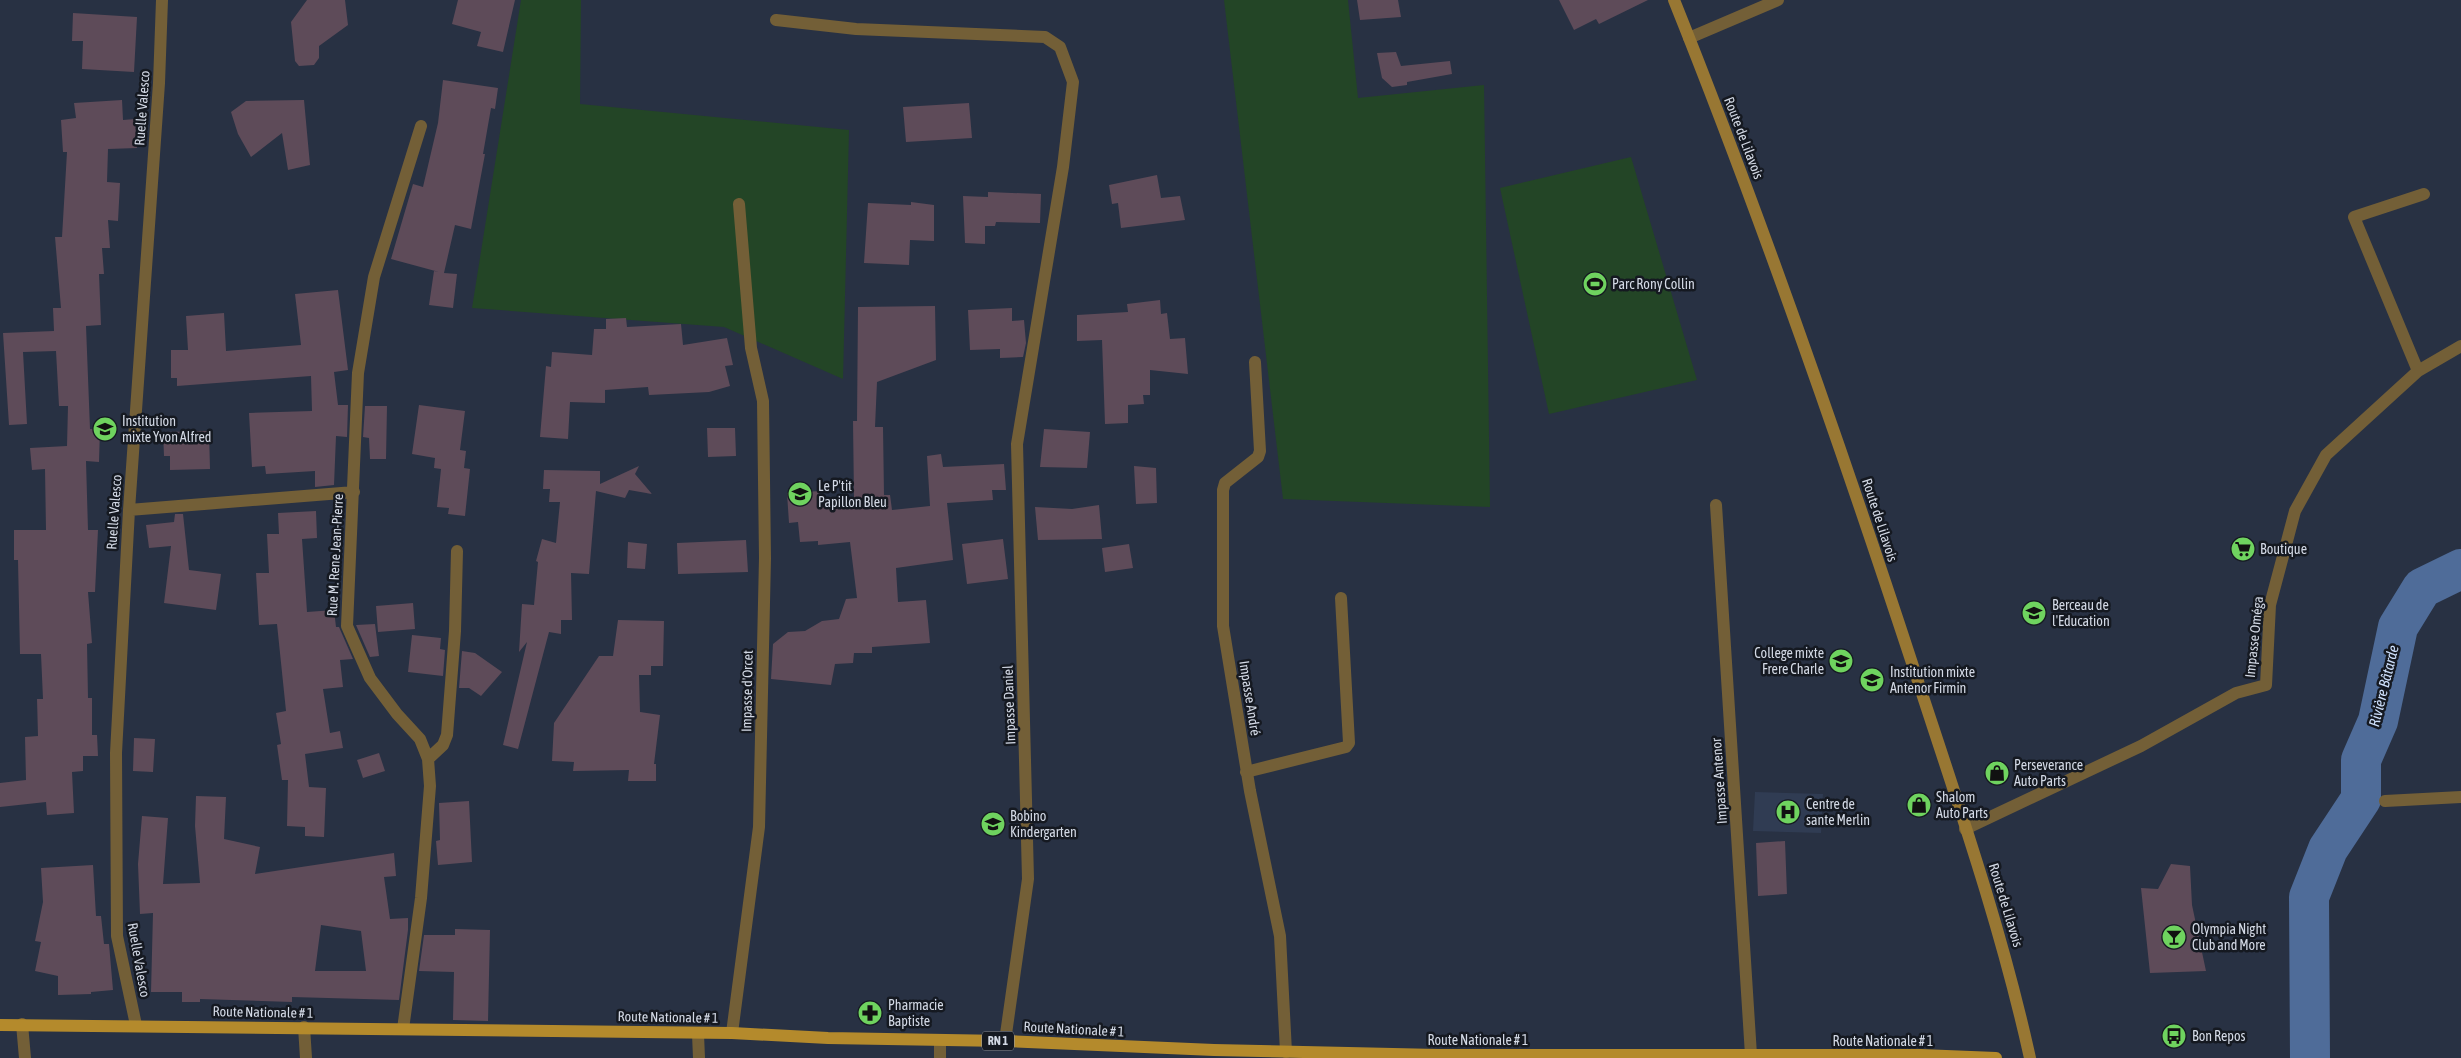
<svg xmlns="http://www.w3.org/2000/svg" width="2461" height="1058" font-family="'Asap Condensed',sans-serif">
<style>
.built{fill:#303c53}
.green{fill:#234526}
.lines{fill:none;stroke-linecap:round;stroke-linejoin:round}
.river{stroke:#4f6c99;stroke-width:40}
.building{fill:#5e4b59;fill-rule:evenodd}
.minor{stroke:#735f37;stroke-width:12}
.secondary{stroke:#987733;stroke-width:12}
.primary{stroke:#b48a2c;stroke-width:12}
.labels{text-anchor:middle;stroke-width:5;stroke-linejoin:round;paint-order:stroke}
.shield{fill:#151921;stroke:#9a9faa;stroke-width:1}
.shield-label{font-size:12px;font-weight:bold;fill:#d3d9e5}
.street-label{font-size:14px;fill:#d3d9e5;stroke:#151921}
.poi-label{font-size:14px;fill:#d3d9e5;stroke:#151921;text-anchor:start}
.water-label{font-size:15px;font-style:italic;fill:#cee0fc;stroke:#151921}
</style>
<rect width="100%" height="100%" fill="#283143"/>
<path class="built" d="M 1755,792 L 1823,794 L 1821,833 L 1753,831 Z"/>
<path class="green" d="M 521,0 L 581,0 L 580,104 L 849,130 L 843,379 L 724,327 L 472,308 Z
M 1224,0 L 1348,0 L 1358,98 L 1484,85 L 1490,507 L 1283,499 Z
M 1631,157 L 1697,380 L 1549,414 L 1500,188 Z"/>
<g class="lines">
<path class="river" d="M 2310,1058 L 2309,897 L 2328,849 L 2361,799 L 2361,760 L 2378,721 L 2398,627 L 2422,588 L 2461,569"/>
</g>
<path class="building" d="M 307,0 L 345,0 L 348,25 L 319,46 L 319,58 L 314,65 L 299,66 L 295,61 L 291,22 Z
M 458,0 L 515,0 L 503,52 L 477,46 L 481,32 L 452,24 Z
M 1357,0 L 1398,0 L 1401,17 L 1360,20 Z
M 1559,0 L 1648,0 L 1599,24 L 1596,19 L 1574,30 Z
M 73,13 L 137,17 L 134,72 L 82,69 L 83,41 L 72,41 Z
M 1396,52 L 1401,66 L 1450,61 L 1452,74 L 1407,82 L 1407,85 L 1392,87 L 1382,78 L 1377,53 Z
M 443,80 L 498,88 L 495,109 L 491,108 L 483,154 L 485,154 L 471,229 L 455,225 L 444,273 L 457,274 L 453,308 L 429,305 L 434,271 L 439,272 L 391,259 L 413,184 L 423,187 L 438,123 Z
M 122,100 L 123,120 L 135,119 L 137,148 L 108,149 L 107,182 L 120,183 L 118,221 L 108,220 L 110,248 L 102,248 L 104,274 L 99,274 L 101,325 L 86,326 L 90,429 L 100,429 L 99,462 L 86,461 L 88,530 L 98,530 L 95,592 L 88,592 L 92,643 L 87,644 L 88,698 L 92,698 L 92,735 L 97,735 L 98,756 L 83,756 L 83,771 L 72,772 L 74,813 L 47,815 L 46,802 L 0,807 L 0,783 L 26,780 L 25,737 L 38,736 L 37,699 L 43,699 L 41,654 L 20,654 L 18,560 L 14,560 L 14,530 L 46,530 L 45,469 L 32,470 L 30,448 L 67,446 L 68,406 L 59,406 L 56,351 L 23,352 L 27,424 L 9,425 L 3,333 L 54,331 L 53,308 L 61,308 L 55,237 L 62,237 L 67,152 L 63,152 L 61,120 L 76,118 L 74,103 Z
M 304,100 L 310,165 L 288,170 L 282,133 L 251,157 L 238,134 L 231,112 L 246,101 Z
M 969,103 L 972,138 L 906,142 L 903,107 Z
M 1157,175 L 1161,198 L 1180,196 L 1185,220 L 1121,228 L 1118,203 L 1112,204 L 1109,185 Z
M 988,192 L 1041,194 L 1040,223 L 996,222 L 995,226 L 985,226 L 985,244 L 965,243 L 963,196 L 988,197 Z
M 911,202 L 934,205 L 934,241 L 910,240 L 909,265 L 864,263 L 868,203 L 911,205 Z
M 338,290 L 348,370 L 334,372 L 338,405 L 348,405 L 347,437 L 336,436 L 334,485 L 315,487 L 315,471 L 266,474 L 265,466 L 252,467 L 249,413 L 312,411 L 311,376 L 177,386 L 177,378 L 171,378 L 171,350 L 188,350 L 186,316 L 224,313 L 226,351 L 301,345 L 295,294 Z
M 1160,300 L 1161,314 L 1167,313 L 1170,339 L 1185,338 L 1188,374 L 1150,370 L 1150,395 L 1143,395 L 1144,404 L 1128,405 L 1128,423 L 1105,424 L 1102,340 L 1077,341 L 1077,315 L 1128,312 L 1127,304 Z
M 935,306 L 936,360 L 877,382 L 875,427 L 883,427 L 884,495 L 890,495 L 892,510 L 930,506 L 927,456 L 941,454 L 943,467 L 1004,464 L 1006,490 L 992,490 L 993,500 L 947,503 L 953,560 L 896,568 L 898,602 L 926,600 L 930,643 L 872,647 L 872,653 L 854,653 L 853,663 L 835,664 L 831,685 L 771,679 L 773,644 L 788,632 L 805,631 L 822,621 L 839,619 L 846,599 L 857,598 L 850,542 L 818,545 L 818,541 L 800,542 L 798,522 L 789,523 L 787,493 L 820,491 L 821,503 L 854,499 L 853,421 L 857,421 L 858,307 Z
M 1012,308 L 1012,321 L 1024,320 L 1026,343 L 1023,357 L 1000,358 L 1000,349 L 970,350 L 968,310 Z
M 626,318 L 627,327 L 681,324 L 683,345 L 727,338 L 733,365 L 725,366 L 730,386 L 709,392 L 649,395 L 648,387 L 605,390 L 605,403 L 570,402 L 568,439 L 540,437 L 546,366 L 551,367 L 552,352 L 592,355 L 594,329 L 606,329 L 606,319 Z
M 419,405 L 465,411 L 460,450 L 466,451 L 464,468 L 470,469 L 465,516 L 448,514 L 449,508 L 437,507 L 441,469 L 434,468 L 435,458 L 412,454 Z
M 365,406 L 387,406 L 386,459 L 370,459 L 369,438 L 363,437 Z
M 707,428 L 735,428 L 736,456 L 708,457 Z
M 1044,429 L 1090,432 L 1087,468 L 1040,467 Z
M 209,431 L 210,469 L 170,470 L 170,456 L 164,456 L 163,432 Z
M 639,466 L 635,474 L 652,494 L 629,490 L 625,498 L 596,491 L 589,574 L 571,573 L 572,620 L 561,620 L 561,634 L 549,632 L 518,749 L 503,745 L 527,642 L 519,652 L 522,604 L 534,605 L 538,562 L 536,561 L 542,539 L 556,543 L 560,502 L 549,502 L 550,489 L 543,489 L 544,470 L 600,471 L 600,484 Z
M 1134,466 L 1156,468 L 1157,503 L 1136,504 Z
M 1099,505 L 1102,539 L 1038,540 L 1035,507 L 1072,509 Z
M 316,511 L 317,538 L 302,539 L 307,612 L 334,610 L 336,627 L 339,627 L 353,659 L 340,660 L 343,687 L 323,689 L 330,733 L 340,731 L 343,748 L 305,754 L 309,787 L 326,788 L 324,837 L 305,836 L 305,827 L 287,826 L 288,780 L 282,780 L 277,745 L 281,744 L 276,713 L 286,711 L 277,624 L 259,625 L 256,573 L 269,573 L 267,534 L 279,534 L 278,513 Z
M 175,514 L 183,514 L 189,570 L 221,574 L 216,610 L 164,603 L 171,546 L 149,548 L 146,525 L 174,522 Z
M 1003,539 L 1008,579 L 967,584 L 962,544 Z
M 746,540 L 748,572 L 678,574 L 677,543 Z
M 628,542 L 647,544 L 645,569 L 627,568 Z
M 1129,544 L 1133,568 L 1105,572 L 1102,548 Z
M 413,603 L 415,629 L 378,632 L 376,606 Z
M 618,620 L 664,621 L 663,666 L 651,666 L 651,675 L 639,675 L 640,712 L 660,715 L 654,764 L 656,764 L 656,781 L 628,781 L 629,770 L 573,771 L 574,762 L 552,761 L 554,723 L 599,656 L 613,656 Z
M 375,624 L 379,656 L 370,657 L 356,625 Z
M 412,635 L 441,638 L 440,649 L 445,650 L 443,676 L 408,672 Z
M 462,651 L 475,653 L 502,672 L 481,696 L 469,688 L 459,688 Z
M 134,738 L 155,739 L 153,772 L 133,771 Z
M 379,753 L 385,771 L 363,778 L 357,760 Z
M 196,796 L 226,797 L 224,839 L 260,847 L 255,874 L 394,853 L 396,876 L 384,877 L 390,919 L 408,918 L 408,930 L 399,1000 L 292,997 L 292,1002 L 200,999 L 200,1002 L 182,1002 L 182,992 L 151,992 L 153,913 L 140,914 L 138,864 L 142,816 L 168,818 L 163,884 L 200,883 L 195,826 ZM 321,925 L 361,931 L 366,971 L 315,971 Z
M 469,801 L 472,862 L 438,865 L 436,841 L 440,840 L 439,803 Z
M 1785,841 L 1787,894 L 1758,896 L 1756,843 Z
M 2171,864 L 2190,866 L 2192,905 L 2206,971 L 2150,973 L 2141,888 L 2158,889 Z
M 93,865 L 96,916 L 101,916 L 104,944 L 109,944 L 113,990 L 91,992 L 91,994 L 58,995 L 58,976 L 35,971 L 41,942 L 35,941 L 43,902 L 41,868 Z
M 455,929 L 490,930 L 488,1021 L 453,1020 L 454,972 L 419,971 L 424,935 L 455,935 Z"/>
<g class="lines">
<path class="minor" d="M 776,20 L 856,29 L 1045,37 L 1060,47 L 1073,82 L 1063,167 L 1017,444 L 1028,879 L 1005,1041
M 1689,38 L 1778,0
M 1255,362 L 1260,451 L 1258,457 L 1225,483 L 1223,490 L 1223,626 L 1250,791 L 1280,936 L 1286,1052
M 2418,371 L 2461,346
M 1716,505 L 1751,1055
M 129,510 L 354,492
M 428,759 L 443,745 L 447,735 L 455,631 L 457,551
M 1246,772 L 1346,747 L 1349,743 L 1341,598
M 2385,801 L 2461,797
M 1965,829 L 2141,746 L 2236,693 L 2266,685 L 2270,605 L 2295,511 L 2326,455 L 2418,371 L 2354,217 L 2424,194
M 22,1024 L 25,1058
M 136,1025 L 117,936 L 116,753 L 129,510 L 159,83 L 162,0
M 304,1027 L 306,1058
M 403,1029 L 421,898 L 430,786 L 428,759 L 420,739 L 397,714 L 370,678 L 347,626 L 358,373 L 374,277 L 421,126
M 732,1033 L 759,827 L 765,558 L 763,401 L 751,348 L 739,204
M 698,1034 L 699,1058
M 940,1041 L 940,1058"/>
<path class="secondary" d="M 1674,0 C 1761,217 1838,438 1911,660 C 1954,792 2000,922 2030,1058"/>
<path class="primary" d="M 0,1025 L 732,1033 L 828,1038 L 1005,1041 L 1214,1050 L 1438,1055 L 1921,1055 L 1996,1058"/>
</g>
<defs>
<symbol id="stadium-disc" viewBox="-11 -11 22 22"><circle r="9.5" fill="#6fd35f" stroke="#151921"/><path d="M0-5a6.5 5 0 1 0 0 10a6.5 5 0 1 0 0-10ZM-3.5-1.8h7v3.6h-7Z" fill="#111"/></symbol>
<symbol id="school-disc" viewBox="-11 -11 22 22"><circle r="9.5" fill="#6fd35f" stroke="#151921"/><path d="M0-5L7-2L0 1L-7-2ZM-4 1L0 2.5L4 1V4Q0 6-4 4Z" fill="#111"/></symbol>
<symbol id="supermarket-disc" viewBox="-11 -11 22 22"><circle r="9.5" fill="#6fd35f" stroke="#151921"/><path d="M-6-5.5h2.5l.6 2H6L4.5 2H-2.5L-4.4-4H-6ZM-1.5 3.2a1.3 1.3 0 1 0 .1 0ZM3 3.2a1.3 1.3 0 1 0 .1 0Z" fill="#111"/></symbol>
<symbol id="shop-disc" viewBox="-11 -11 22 22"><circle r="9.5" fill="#6fd35f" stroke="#151921"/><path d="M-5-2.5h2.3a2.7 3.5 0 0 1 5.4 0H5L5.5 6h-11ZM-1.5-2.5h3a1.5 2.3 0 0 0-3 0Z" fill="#111"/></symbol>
<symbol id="hospital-disc" viewBox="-11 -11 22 22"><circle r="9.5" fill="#6fd35f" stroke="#151921"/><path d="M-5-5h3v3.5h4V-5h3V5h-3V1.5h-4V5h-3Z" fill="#111"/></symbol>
<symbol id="bar-disc" viewBox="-11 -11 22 22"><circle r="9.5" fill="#6fd35f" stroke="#151921"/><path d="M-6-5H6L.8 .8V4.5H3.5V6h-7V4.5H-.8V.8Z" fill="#111"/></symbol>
<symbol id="pharmacy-disc" viewBox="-11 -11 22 22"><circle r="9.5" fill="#6fd35f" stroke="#151921"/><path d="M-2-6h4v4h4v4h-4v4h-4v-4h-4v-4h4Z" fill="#111"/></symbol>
<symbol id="bus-disc" viewBox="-11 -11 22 22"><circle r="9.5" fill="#6fd35f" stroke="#151921"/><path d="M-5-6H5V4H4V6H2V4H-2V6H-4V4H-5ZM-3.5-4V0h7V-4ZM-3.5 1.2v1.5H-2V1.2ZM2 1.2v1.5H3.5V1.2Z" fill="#111"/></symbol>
</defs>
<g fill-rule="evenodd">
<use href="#stadium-disc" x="1581" y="270" width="28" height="28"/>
<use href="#school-disc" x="91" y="415" width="28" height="28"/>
<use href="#school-disc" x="786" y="480" width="28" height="28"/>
<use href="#supermarket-disc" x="2229" y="535" width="28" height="28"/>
<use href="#school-disc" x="2020" y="599" width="28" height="28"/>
<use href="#school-disc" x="1827" y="647" width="28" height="28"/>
<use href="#school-disc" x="1858" y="666" width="28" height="28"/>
<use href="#shop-disc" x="1983" y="759" width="28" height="28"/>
<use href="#shop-disc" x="1905" y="791" width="28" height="28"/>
<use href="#hospital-disc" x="1774" y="798" width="28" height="28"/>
<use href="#school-disc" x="979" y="810" width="28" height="28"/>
<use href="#bar-disc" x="2160" y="923" width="28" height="28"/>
<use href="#pharmacy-disc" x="856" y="999" width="28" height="28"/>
<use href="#bus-disc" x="2160" y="1022" width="28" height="28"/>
</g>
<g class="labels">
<rect class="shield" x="982" y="1031.5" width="32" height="19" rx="4"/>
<g class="shield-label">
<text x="998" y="1045">RN 1</text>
</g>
<g class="street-label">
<text transform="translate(142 108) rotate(-86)" y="5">Ruelle Valesco</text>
<text transform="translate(1744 138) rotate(69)" y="5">Route de Lilavois</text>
<text transform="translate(114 512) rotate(-86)" y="5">Ruelle Valesco</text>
<text transform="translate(1880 520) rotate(72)" y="5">Route de Lilavois</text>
<text transform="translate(335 555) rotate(-87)" y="5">Rue M. Rene Jean-Pierre</text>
<text transform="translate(2254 637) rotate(-84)" y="5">Impasse Oméga</text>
<text transform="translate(747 691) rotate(-89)" y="5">Impasse d'Orcet</text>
<text transform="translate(1250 698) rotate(81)" y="5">Impasse André</text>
<text transform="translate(1009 705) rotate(-92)" y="5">Impasse Daniel</text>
<text transform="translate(1719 781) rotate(-94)" y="5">Impasse Antenor</text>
<text transform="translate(2006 905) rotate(73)" y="5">Route de Lilavois</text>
<text transform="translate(139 960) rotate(80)" y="5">Ruelle Valesco</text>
<text transform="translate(263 1012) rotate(1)" y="5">Route Nationale # 1</text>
<text transform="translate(668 1017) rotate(1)" y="5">Route Nationale # 1</text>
<text transform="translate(1074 1029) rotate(3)" y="5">Route Nationale # 1</text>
<text x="1478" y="1045">Route Nationale # 1</text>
<text x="1883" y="1046">Route Nationale # 1</text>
</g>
<g class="poi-label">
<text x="1612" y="289">Parc Rony Collin</text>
<text x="122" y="426">Institution<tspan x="122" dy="16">mixte Yvon Alfred</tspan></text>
<text x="818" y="491">Le P'tit<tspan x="818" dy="16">Papillon Bleu</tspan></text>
<text x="2260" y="554">Boutique</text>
<text x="2052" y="610">Berceau de<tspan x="2052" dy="16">l'Education</tspan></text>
<text x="1824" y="658" text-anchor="end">College mixte<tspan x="1824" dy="16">Frere Charle</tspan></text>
<text x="1890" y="677">Institution mixte<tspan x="1890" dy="16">Antenor Firmin</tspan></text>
<text x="2014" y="770">Perseverance<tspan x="2014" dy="16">Auto Parts</tspan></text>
<text x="1936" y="802">Shalom<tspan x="1936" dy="16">Auto Parts</tspan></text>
<text x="1806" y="809">Centre de<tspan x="1806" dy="16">sante Merlin</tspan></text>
<text x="1010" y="821">Bobino<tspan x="1010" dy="16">Kindergarten</tspan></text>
<text x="2192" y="934">Olympia Night<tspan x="2192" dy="16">Club and More</tspan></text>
<text x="888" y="1010">Pharmacie<tspan x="888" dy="16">Baptiste</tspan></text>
<text x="2192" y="1041">Bon Repos</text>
</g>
<g class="water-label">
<text transform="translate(2384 686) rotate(-76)" y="5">Rivière Bâtarde</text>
</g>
</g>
</svg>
